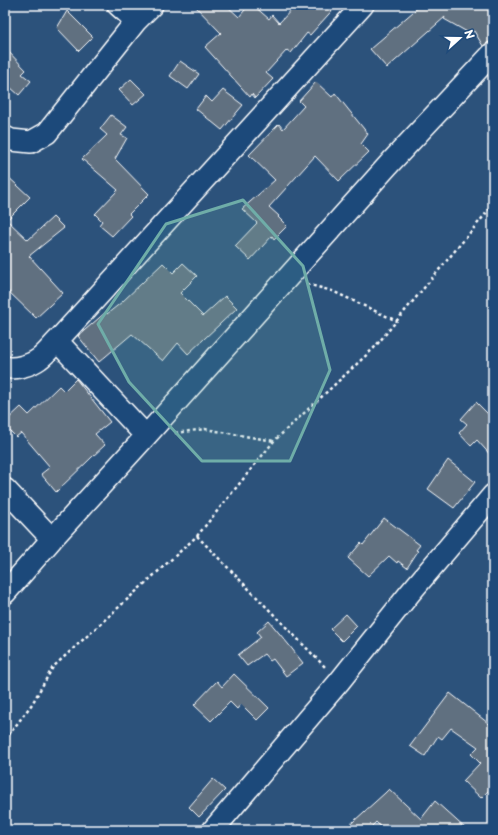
<svg xmlns="http://www.w3.org/2000/svg" width="498" height="835" font-family="'Playpen Sans',sans-serif">
<style>
.building{fill:#607080;stroke:#fff}
.lines{fill:none;stroke-linecap:round;stroke-linejoin:round}
.street-casing{stroke:#fff;stroke-width:24}
.path{stroke:#fff;stroke-width:2.5;stroke-dasharray:3 3;stroke-linecap:butt}
.street{stroke:#1f4a7a;stroke-width:21}
.marked{fill:#6fada8;fill-opacity:0.2;stroke:#6fada8;stroke-width:3;stroke-linejoin:round}
</style>
<rect width="100%" height="100%" fill="#2c527b"/>
<filter id="ink" filterUnits="userSpaceOnUse"><feTurbulence type="fractalNoise" baseFrequency=".025" numOctaves="2"/><feDisplacementMap in="SourceGraphic" scale="8" xChannelSelector="R" yChannelSelector="G"/><feConvolveMatrix kernelMatrix="1 2 1 2 8 2 1 2 1" color-interpolation-filters="sRGB"/></filter>
<g filter="url(#ink)">
<path class="building" d="M 194,5 L 226,5 L 239,17 L 249,5 L 253,5 L 269,19 L 272,15 L 279,23 L 296,5 L 337,5 L 310,35 L 307,33 L 291,53 L 287,50 L 266,73 L 273,79 L 255,98 L 252,94 L 250,97 L 205,47 L 221,33 Z
M 421,5 L 493,5 L 493,41 L 489,42 L 483,46 L 474,31 L 469,33 L 444,19 L 445,17 L 387,68 L 370,49 Z
M 67,11 L 93,37 L 79,51 L 57,28 Z
M 5,48 L 26,70 L 22,74 L 31,81 L 19,95 L 10,87 L 5,92 Z
M 180,61 L 199,74 L 188,89 L 170,76 Z
M 131,79 L 146,94 L 133,105 L 119,90 Z
M 316,82 L 332,97 L 335,93 L 368,134 L 361,144 L 369,152 L 339,181 L 315,156 L 269,207 L 279,216 L 278,217 L 287,226 L 274,239 L 272,236 L 250,260 L 235,246 L 257,223 L 242,209 L 275,180 L 249,155 L 279,124 L 283,129 L 304,106 L 299,101 Z
M 223,90 L 243,105 L 222,130 L 196,109 L 206,96 L 212,102 Z
M 111,115 L 127,127 L 121,135 L 127,138 L 115,159 L 149,194 L 129,214 L 131,216 L 112,236 L 99,225 L 102,221 L 95,214 L 118,190 L 82,159 L 107,135 L 100,129 Z
M 5,174 L 30,197 L 7,220 L 28,240 L 53,217 L 64,228 L 29,256 L 63,293 L 36,318 L 5,288 Z
M 163,263 L 173,273 L 183,263 L 197,276 L 180,293 L 203,316 L 225,296 L 237,308 L 188,354 L 178,343 L 163,361 L 132,334 L 99,362 L 78,336 L 106,312 L 107,314 L 122,302 Z
M 76,379 L 110,422 L 95,434 L 105,445 L 92,457 L 56,492 L 41,474 L 50,467 L 21,433 L 16,437 L 5,426 L 5,422 L 21,407 L 29,415 L 59,386 L 64,391 Z
M 476,402 L 493,419 L 493,458 L 477,440 L 471,446 L 459,433 L 467,424 L 461,419 Z
M 448,460 L 475,482 L 454,508 L 428,489 Z
M 384,518 L 420,545 L 416,550 L 418,551 L 407,568 L 398,561 L 397,563 L 389,556 L 368,576 L 348,558 L 361,543 L 363,545 Z
M 346,614 L 357,626 L 342,641 L 330,629 Z
M 269,621 L 289,645 L 303,663 L 286,676 L 273,659 L 270,661 L 264,654 L 247,666 L 238,655 L 261,637 L 257,632 Z
M 234,674 L 269,708 L 257,720 L 241,704 L 237,709 L 230,702 L 211,721 L 194,705 L 217,681 L 222,687 Z
M 450,693 L 493,727 L 493,786 L 481,798 L 463,781 L 480,763 L 471,754 L 478,747 L 451,728 L 442,739 L 438,736 L 425,756 L 410,746 Z
M 213,779 L 225,790 L 199,817 L 189,807 Z
M 389,789 L 421,819 L 435,801 L 467,830 L 384,830 L 376,822 L 368,830 L 344,830 L 385,793 Z"/>
<g class="lines">
<defs>
<path id="street" d="M 118,5 L 136,21
M 5,137 L 11,140 L 31,142 L 47,133 L 136,21 L 152,5
M 57,341 L 146,436
M 5,367 C 14,370 31,365 39,359 C 46,354 51,347 57,341 L 363,5
M 5,489 L 52,539
M 5,593 L 52,539 L 146,436 L 391,162 L 493,53
M 213,830 L 339,682 L 410,593 L 493,495"/>
</defs>
<use href="#street" class="street-casing"/>
<path class="path" d="M 307,284 L 332,291 L 397,321
M 175,433 L 205,429 L 274,441
M 197,536 L 325,667
M 5,740 L 32,704 L 53,667 L 197,536 L 274,441 L 374,348 L 493,205"/>
<use href="#street" class="street"/>
</g>
</g>
<path class="marked" d="M 243,200 L 303,266 L 330,370 L 290,461 L 202,461 L 129,382 L 98,324 L 166,224 Z"/>
<rect width="498" height="835" fill="none" stroke="#1f4a7a" stroke-width="20"/>
<rect x="10" y="10" width="478" height="815" fill="none" stroke="#fff" stroke-width="1.5" filter="url(#ink)"/>
<g transform="translate(460 38) rotate(69)" stroke="#1f4a7a" stroke-width="3" paint-order="stroke">
<path d="M0-3L7 15L0 10L-7 15Z" fill="#ffffff"/>
<text y="-6" font-size="11" font-weight="bold" text-anchor="middle" fill="#ffffff">N</text>
</g>
</svg>
